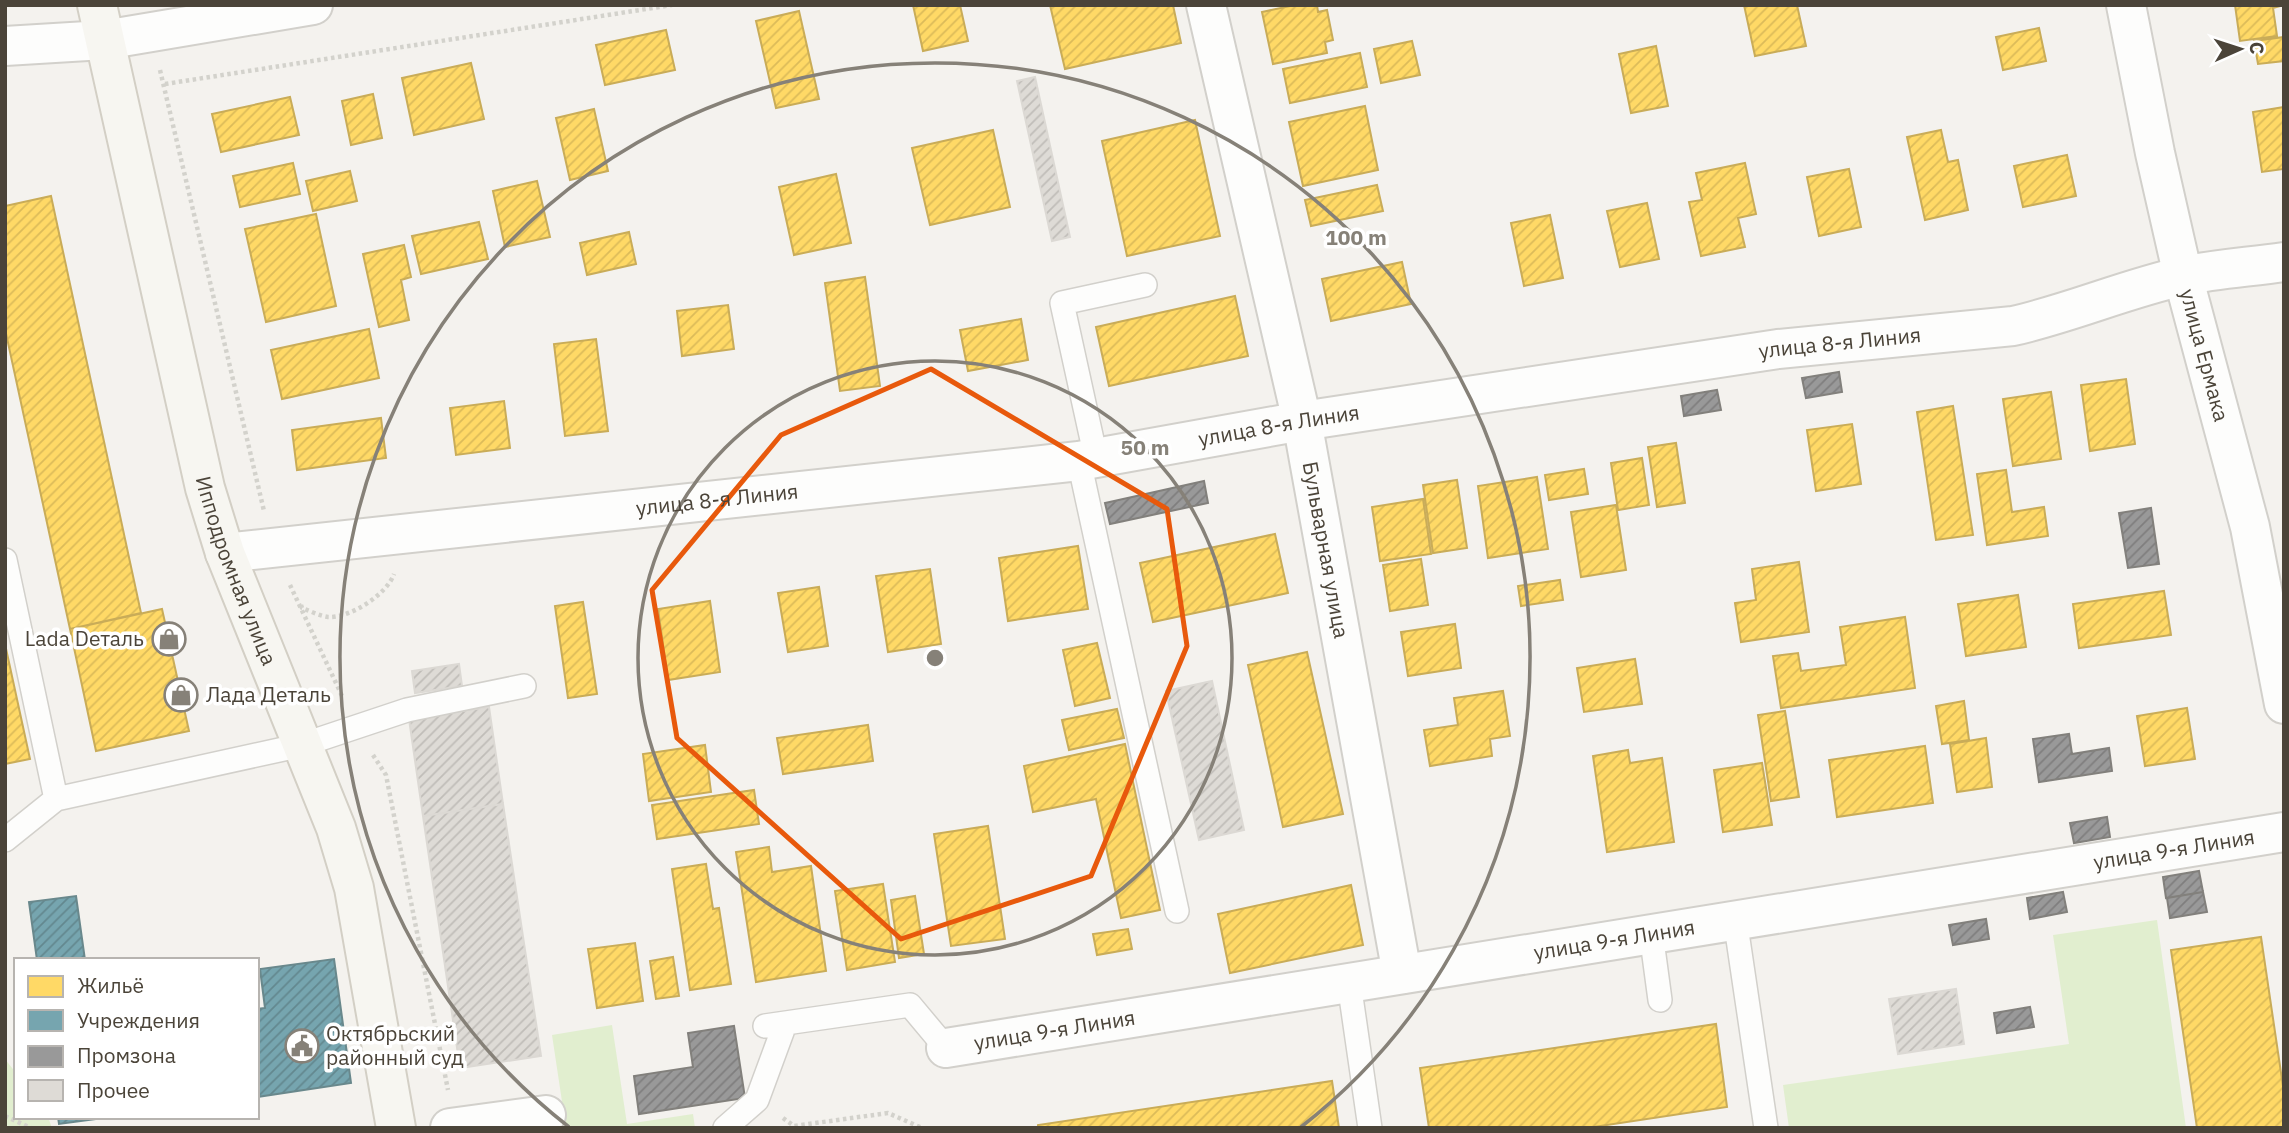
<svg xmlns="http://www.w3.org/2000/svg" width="2289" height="1133" font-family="'IBM Plex Sans',sans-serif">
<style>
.green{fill:#e1eecf}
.homes{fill:url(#homes-hatch);stroke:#c9ac58;stroke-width:2}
.public{fill:url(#public-hatch);stroke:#69888c;stroke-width:2}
.industry{fill:url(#industry-hatch);stroke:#82807c;stroke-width:2}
.building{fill:url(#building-hatch);stroke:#dcd9d4;stroke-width:2}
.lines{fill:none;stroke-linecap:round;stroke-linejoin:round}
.service-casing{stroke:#d2d0cb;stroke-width:26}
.minor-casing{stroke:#d2d0cb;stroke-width:42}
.tertiary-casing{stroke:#d2d0cb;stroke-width:42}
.secondary-casing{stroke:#d3cfc5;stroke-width:42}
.path{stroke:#d3d2cc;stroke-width:4.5;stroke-dasharray:3.5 3.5;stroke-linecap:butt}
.service{stroke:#fdfdfc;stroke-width:23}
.minor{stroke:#fdfdfc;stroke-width:38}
.tertiary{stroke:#fdfdfc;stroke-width:38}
.secondary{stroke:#f7f6f1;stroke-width:38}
.marked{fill:none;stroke:#e8590c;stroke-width:5;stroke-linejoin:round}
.ring{fill:none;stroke:#868178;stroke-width:3.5}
.labels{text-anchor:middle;stroke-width:7;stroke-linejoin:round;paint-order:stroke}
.street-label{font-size:21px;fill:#4b4439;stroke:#fff}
.poi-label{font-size:21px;fill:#4b4439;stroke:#fff;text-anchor:start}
.centre{fill:#868178;stroke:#fff;stroke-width:3.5}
.ring-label{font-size:21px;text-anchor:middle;font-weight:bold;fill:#868178;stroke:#fff;stroke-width:7;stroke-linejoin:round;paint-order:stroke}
</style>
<defs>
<pattern id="homes-hatch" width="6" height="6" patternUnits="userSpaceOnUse" patternTransform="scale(1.75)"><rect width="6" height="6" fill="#ffd966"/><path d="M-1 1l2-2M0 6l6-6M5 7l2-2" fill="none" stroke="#dcbb59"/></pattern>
<pattern id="public-hatch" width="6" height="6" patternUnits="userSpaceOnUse" patternTransform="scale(1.75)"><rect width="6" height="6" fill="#76a5af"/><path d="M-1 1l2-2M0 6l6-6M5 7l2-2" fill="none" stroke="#63888f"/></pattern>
<pattern id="industry-hatch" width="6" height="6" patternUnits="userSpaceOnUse" patternTransform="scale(1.75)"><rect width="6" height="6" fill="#999"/><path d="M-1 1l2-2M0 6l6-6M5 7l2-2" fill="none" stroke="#7f7e7e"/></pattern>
<pattern id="building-hatch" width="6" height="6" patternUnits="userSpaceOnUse" patternTransform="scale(1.75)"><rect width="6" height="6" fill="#dedbd6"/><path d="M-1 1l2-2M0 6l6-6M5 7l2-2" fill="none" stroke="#c0bdb8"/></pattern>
</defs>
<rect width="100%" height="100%" fill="#f4f2ee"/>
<path class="green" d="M 2157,920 L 2186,1128 L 1789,1128 L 1783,1085 L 2069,1044 L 2053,935 Z
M 612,1025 L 627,1124 L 693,1114 L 695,1128 L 566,1128 L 552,1035 Z
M 5,1059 L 16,1073 L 16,1117 L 48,1117 L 52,1128 L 5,1128 Z"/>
<path class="homes" d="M 913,5 L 960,5 L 968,41 L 923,51 Z
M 1050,5 L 1173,5 L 1181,43 L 1065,69 Z
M 1295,5 L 1317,5 L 1318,12 L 1327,10 L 1333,40 L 1325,42 L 1327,53 L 1273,64 L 1262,12 Z
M 1744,5 L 1797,5 L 1806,46 L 1755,56 Z
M 2235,5 L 2284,5 L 2273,8 L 2277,36 L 2240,41 Z
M 799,11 L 819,99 L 776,108 L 756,21 Z
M 2039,28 L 2046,61 L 2003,70 L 1996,37 Z
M 666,30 L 675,70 L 605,85 L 596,45 Z
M 2284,37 L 2284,61 L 2258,64 L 2254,41 Z
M 1412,41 L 1420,75 L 1381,83 L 1374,49 Z
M 1656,46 L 1668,106 L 1631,113 L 1619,54 Z
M 1360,53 L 1367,87 L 1290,103 L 1283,69 Z
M 471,63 L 484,119 L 414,135 L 402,78 Z
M 373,94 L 382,138 L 351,145 L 342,101 Z
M 290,97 L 299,135 L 221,152 L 212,114 Z
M 1365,106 L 1378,170 L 1303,186 L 1289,122 Z
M 2284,107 L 2284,169 L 2262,172 L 2253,112 Z
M 594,109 L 608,171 L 570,180 L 556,118 Z
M 1195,120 L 1220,236 L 1127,256 L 1102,141 Z
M 993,130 L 1010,207 L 930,225 L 912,148 Z
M 1941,130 L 1948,162 L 1958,160 L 1968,210 L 1925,220 L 1907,137 Z
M 2067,155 L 2076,196 L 2023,207 L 2014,166 Z
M 293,163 L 300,194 L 240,207 L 233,176 Z
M 1745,163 L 1756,214 L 1738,218 L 1745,247 L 1701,256 L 1689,202 L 1702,200 L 1696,173 Z
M 1849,169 L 1861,227 L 1819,236 L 1807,177 Z
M 350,171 L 357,201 L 313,211 L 306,181 Z
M 836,174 L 851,243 L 794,255 L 779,187 Z
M 537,181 L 550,237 L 505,247 L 493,191 Z
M 1377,185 L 1383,211 L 1311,226 L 1305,200 Z
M 51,196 L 141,613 L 70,629 L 5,329 L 5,206 Z
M 1647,203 L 1659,259 L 1620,267 L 1607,211 Z
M 316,214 L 336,306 L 266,322 L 245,229 Z
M 1550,215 L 1563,278 L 1524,286 L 1511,223 Z
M 479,222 L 488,259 L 421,274 L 412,236 Z
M 629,232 L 636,264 L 587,275 L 580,243 Z
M 404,245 L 411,277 L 401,280 L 409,320 L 379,327 L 363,254 Z
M 1402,262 L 1411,304 L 1331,321 L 1322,279 Z
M 865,277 L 880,386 L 840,391 L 825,283 Z
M 1235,296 L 1248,356 L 1109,386 L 1096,327 Z
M 728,305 L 734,349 L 682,356 L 677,311 Z
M 1021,319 L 1028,360 L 968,371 L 960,330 Z
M 369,329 L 379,378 L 282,399 L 271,350 Z
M 596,339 L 608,431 L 565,436 L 554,344 Z
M 2126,379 L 2135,444 L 2090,451 L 2081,385 Z
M 2051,392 L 2061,459 L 2013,466 L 2003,399 Z
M 504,401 L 510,448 L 456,455 L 450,408 Z
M 1953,406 L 1973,535 L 1936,540 L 1917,412 Z
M 381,418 L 386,458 L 297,470 L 292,430 Z
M 1852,424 L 1861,484 L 1816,491 L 1807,430 Z
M 1676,443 L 1685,503 L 1657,507 L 1648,447 Z
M 1642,458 L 1649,505 L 1618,510 L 1611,463 Z
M 1584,469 L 1588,494 L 1549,500 L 1545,475 Z
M 2006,470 L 2012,512 L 2044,507 L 2048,536 L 1987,545 L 1977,474 Z
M 1537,477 L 1548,549 L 1488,558 L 1478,486 Z
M 1457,480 L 1467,548 L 1433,553 L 1423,485 Z
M 1423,499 L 1431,554 L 1380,561 L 1372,507 Z
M 1616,505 L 1626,570 L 1581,577 L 1571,512 Z
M 1275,534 L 1288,593 L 1153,622 L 1140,563 Z
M 1078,546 L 1088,609 L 1008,621 L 999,558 Z
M 1421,559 L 1428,605 L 1390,611 L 1383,565 Z
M 1799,562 L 1809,632 L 1741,642 L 1735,603 L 1756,600 L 1752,569 Z
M 930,569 L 941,644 L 888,652 L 876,576 Z
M 1560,580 L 1563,600 L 1521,606 L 1518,586 Z
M 819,587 L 828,646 L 788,652 L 778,593 Z
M 2164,591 L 2171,635 L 2079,648 L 2073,604 Z
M 2018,595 L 2026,647 L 1966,656 L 1958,604 Z
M 710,601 L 720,672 L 668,680 L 658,609 Z
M 583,602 L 597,694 L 568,698 L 555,606 Z
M 162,609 L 189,731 L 96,751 L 70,629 Z
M 1905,617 L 1915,688 L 1781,708 L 1773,656 L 1798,653 L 1801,671 L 1846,665 L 1840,627 Z
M 1455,624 L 1461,668 L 1408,676 L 1401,632 Z
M 1097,643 L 1110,698 L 1075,706 L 1063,650 Z
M 5,644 L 30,759 L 5,764 Z
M 1307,652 L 1343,814 L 1283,827 L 1248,665 Z
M 1635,659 L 1642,704 L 1584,712 L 1577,668 Z
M 1503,691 L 1510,736 L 1490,739 L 1492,756 L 1430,766 L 1424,730 L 1458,725 L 1454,698 Z
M 1964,701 L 1969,740 L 1942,744 L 1936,706 Z
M 2187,708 L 2195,759 L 2145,766 L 2137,716 Z
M 1117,709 L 1124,738 L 1069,750 L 1062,720 Z
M 1785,711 L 1799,797 L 1771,801 L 1758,715 Z
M 868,725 L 873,761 L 783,774 L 777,738 Z
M 1986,738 L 1992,787 L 1957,792 L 1950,744 Z
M 1125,744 L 1160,910 L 1121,918 L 1096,799 L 1033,812 L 1024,766 Z
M 705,745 L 711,792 L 649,801 L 643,754 Z
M 1925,746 L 1933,803 L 1837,817 L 1829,760 Z
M 1628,750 L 1630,763 L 1662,758 L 1674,842 L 1607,852 L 1593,756 Z
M 1762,763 L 1772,825 L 1723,832 L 1714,770 Z
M 754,790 L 759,824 L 657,839 L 652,805 Z
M 988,826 L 1005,939 L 951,946 L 934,834 Z
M 769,847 L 772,872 L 811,866 L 826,971 L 756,982 L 736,852 Z
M 706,864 L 713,909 L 719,908 L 731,984 L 690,990 L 672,869 Z
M 883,884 L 895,962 L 847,970 L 835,891 Z
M 1351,885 L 1363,945 L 1230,973 L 1218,914 Z
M 915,896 L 924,954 L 899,958 L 891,900 Z
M 1128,929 L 1132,949 L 1097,955 L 1093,934 Z
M 2261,937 L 2284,1093 L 2284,1128 L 2197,1128 L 2171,950 Z
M 635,943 L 643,1001 L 597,1008 L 588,949 Z
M 673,957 L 679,996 L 656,999 L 650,961 Z
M 1716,1024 L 1727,1107 L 1587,1128 L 1429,1128 L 1420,1068 Z
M 1332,1081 L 1339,1128 L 1038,1128 L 1038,1125 Z"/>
<path class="public" d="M 76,896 L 85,960 L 37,960 L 29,902 Z
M 334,959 L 351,1083 L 257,1097 L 257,1009 L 265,1008 L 260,969 Z
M 58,1117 L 111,1117 L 59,1124 Z"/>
<path class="industry" d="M 1839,372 L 1842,392 L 1806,398 L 1802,378 Z
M 1717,390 L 1721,410 L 1684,416 L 1681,396 Z
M 1204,481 L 1208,503 L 1110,524 L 1105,503 Z
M 2151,508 L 2159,564 L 2128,568 L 2119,513 Z
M 2069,734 L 2072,754 L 2109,748 L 2112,771 L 2039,782 L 2033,739 Z
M 2107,817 L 2110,837 L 2074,843 L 2070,823 Z
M 2199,871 L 2203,892 L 2166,898 L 2163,877 Z
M 2063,892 L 2067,912 L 2030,919 L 2027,898 Z
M 2203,892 L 2207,912 L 2170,918 L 2167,898 Z
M 1986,919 L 1989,939 L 1953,945 L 1949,925 Z
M 2030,1007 L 2034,1027 L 1997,1033 L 1994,1013 Z
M 734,1026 L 745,1098 L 639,1114 L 634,1076 L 693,1067 L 688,1033 Z"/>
<path class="building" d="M 1035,77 L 1070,237 L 1052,241 L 1017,81 Z
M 459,664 L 462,686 L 415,693 L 412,671 Z
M 1212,681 L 1244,830 L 1199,840 L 1166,691 Z
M 489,707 L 503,804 L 423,816 L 409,719 Z
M 503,804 L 541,1056 L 460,1068 L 423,816 Z
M 1956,989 L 1964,1044 L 1898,1054 L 1889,999 Z"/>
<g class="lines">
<defs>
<path id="service" d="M 1096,458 L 1062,303 L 1145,285
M 1079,461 L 1177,911
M 5,560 L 56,799 L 302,745 L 407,710 L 524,686
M 5,840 L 56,799
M 1735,919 L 1766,1128
M 1651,933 L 1660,1000
M 1349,983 L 1370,1128
M 765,1026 L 910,1005 L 946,1048
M 725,1128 L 757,1100 L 785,1024"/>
<g id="minor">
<path id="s1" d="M 1206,5 L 1302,421 L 1402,974"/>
<path id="s2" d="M 2126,5 L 2155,153 L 2183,276 L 2250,527 L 2284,704"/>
<path d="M 104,40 L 313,5"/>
<path id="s3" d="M 225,553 L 1079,461 L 1302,421 L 1778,349 L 2013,326 C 2071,313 2125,289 2183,276 C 2216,269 2250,267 2284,262"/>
<path id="s4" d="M 946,1048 L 2284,832"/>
<path d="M 450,1128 L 546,1115"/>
</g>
<path id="tertiary" d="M 5,46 L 104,40"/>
<g id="secondary">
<path id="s5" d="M 97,5 L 205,488 L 225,553 L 336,828 L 354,888 L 396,1128"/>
</g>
</defs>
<use href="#service" class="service-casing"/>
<use href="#minor" class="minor-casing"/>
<use href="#tertiary" class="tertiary-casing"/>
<use href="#secondary" class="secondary-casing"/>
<path class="path" d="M 160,70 L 264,511
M 165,84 L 672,5
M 290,585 L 343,698
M 301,605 L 302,608 C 310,611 320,616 328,617 C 351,618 387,594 394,574
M 373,755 L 386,775 L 448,1090
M 5,1116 L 31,1128
M 783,1118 L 794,1126 L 888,1113 L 922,1128"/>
<use href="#service" class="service"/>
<use href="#minor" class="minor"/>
<use href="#tertiary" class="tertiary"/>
<use href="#secondary" class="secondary"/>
</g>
<path class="marked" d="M 931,369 L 1167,509 L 1187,646 L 1091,876 L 901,939 L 677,738 L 652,590 L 781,435 Z"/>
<g class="ring">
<circle cx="935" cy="658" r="297"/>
<path d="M569 1127A595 595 0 1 1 1301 1127"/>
</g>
<defs>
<symbol id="shop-ring" viewBox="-11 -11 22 22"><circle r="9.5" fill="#fff" stroke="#868178" stroke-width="1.5"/><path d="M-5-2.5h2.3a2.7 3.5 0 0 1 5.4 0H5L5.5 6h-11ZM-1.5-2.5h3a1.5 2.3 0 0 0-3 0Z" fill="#868178"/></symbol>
<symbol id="civic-ring" viewBox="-11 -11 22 22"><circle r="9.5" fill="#fff" stroke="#868178" stroke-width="1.5"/><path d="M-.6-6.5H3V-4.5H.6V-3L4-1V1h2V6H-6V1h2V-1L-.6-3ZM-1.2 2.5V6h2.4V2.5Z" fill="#868178"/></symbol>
</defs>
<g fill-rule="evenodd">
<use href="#shop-ring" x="150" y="620" width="38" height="38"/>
<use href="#shop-ring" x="162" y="676" width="38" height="38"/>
<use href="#civic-ring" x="283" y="1027" width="38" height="38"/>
</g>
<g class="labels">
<g class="street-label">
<text dy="7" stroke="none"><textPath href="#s3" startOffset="1629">улица 8-я Линия</textPath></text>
<text dy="7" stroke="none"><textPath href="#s2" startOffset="359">улица Ермака</textPath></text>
<text dy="7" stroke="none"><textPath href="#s3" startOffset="1062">улица 8-я Линия</textPath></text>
<text dy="7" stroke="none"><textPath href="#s3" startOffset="495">улица 8-я Линия</textPath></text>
<text dy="7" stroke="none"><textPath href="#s1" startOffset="558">Бульварная улица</textPath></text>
<text dy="7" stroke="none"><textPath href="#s5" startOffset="583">Ипподромная улица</textPath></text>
<text dy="7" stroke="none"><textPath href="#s4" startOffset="1244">улица 9-я Линия</textPath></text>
<text dy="7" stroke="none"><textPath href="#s4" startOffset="677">улица 9-я Линия</textPath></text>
<text dy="7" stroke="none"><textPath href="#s4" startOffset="110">улица 9-я Линия</textPath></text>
</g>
<g class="poi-label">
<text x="144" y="646" text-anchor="end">Lada Dеталь</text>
<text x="206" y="702">Лада Деталь</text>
<text x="326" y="1041">Октябрьский<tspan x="326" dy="24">районный суд</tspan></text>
</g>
</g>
<circle cx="935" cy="658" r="10" class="centre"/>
<g class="ring-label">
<text x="1356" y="245">100 m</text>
<text x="1145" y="455">50 m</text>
</g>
<rect width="2289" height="1133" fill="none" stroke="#4b4439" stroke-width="14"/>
<rect x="14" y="958" width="245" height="161" fill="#ffffff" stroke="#b7b4b0" stroke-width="2"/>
<rect x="28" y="976" width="35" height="21" fill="#ffd966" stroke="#b7b4b0" stroke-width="2"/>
<text x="77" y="993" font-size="21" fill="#4b4439">Жильё</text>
<rect x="28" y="1010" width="35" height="21" fill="#76a5af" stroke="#b7b4b0" stroke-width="2"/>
<text x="77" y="1028" font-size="21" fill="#4b4439">Учреждения</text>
<rect x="28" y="1046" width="35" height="21" fill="#999999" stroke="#b7b4b0" stroke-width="2"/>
<text x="77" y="1063" font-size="21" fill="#4b4439">Промзона</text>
<rect x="28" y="1080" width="35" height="21" fill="#dedbd6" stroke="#b7b4b0" stroke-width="2"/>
<text x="77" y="1098" font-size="21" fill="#4b4439">Прочее</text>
<g transform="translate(2240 49) rotate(87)" stroke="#ffffff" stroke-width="5" paint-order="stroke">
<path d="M0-5L12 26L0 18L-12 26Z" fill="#4b4439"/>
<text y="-10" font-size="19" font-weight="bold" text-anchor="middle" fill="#4b4439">С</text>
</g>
</svg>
